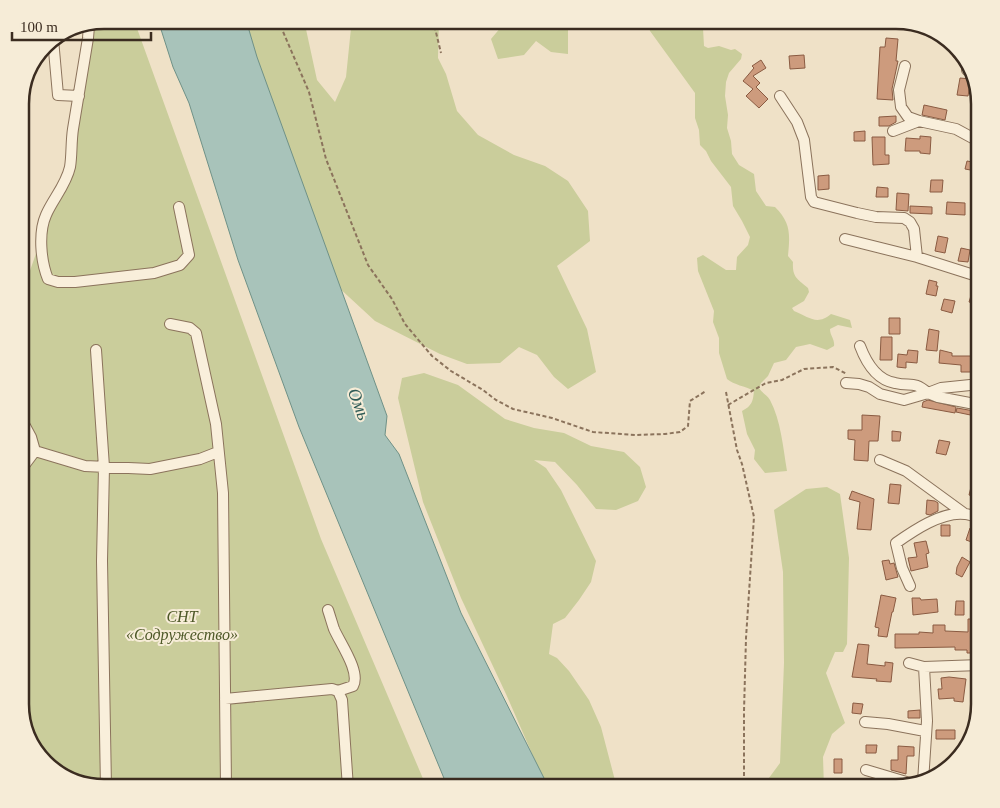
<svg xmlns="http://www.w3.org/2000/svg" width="1000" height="808" font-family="Georgia,serif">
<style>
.green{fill:#cacd9b}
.water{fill:#a8c3ba;stroke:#6f9187}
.building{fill:#cd9b7d;stroke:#8a5b42}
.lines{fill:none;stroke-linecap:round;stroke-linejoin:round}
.minor-casing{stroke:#8b735c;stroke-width:12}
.path{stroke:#8b735c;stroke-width:2;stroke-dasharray:4 2.5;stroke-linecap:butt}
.minor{stroke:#f9efdb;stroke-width:10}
.labels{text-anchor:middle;stroke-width:4;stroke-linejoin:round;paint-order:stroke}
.park-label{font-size:16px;font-style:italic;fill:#4d5827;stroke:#f6ecd7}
.water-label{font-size:18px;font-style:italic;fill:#2f5b56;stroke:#f6ecd7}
.rim{fill:none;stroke:#3b2c20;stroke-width:2.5}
</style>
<rect width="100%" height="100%" fill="#efe1c7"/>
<path class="green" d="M 104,20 L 134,20 L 321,539 L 427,788 L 104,788 L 49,767 L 29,742 L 20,709 L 20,460 L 26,443 L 20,353 L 20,299 L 45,228 L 66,185 L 92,24 Z
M 241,20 L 304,20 L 317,80 L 335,102 L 346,77 L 351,28 L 349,20 L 439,20 L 438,58 L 446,74 L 457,111 L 478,135 L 514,155 L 545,166 L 568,181 L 588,211 L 590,241 L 557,266 L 587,329 L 596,372 L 568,389 L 554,377 L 537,355 L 519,347 L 500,363 L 467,364 L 440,354 L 375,321 L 323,273 Z
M 507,20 L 565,20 L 568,26 L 568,54 L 551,52 L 536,41 L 524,55 L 498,59 L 491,39 Z
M 647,20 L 683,20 C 688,28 693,31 703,28 L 704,46 L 708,48 L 719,46 L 731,50 L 735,49 L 742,54 L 741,59 L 729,73 L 726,82 L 725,96 L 728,115 L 727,128 L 731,141 L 732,154 L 739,165 L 754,174 L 756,191 L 766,206 L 775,207 C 791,223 790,234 788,256 L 793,262 C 792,278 798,279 808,288 L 809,292 L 804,301 L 792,308 L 794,311 C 809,317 817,326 831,314 L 850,320 L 852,328 L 838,325 L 830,329 C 830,336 835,339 834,346 L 827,350 L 810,344 L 796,347 L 786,360 L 774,363 L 768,376 L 761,383 L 759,388 C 762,393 767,395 770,400 C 781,421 783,447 787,471 L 765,473 L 754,459 L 755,450 L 747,434 L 742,411 C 752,406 753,401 754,391 C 745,386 734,385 727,379 L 719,353 L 719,338 L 713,322 L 714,311 L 698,271 L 697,258 L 703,255 L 726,270 L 736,270 L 737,257 L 748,245 L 750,237 L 742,221 L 733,206 L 731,187 L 711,161 L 706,151 L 700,145 L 699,130 L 695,118 L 695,93 L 650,31 Z
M 424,373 L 458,385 L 505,419 L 534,428 L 564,433 L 591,446 L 624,452 L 640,467 L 646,487 L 638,501 L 616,510 L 596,509 L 577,485 L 555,462 L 534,460 L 546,468 L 561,490 L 596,561 L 591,582 L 579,600 L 565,618 L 553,624 L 549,654 L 557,658 L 569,671 L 589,700 L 601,727 L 617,788 L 547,788 L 506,694 L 461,598 L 423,502 L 398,398 L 402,378 Z
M 827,487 L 840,494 L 849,558 L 847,644 L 843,652 L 835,652 L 826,673 L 845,723 L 832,734 L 823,757 L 824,788 L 764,788 L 766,782 L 780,763 L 784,663 L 783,572 L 774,510 L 806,489 Z"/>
<path class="water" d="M 158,20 L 246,20 L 257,57 L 387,416 L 385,435 L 399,454 L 461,613 L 549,788 L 448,788 L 299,427 L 238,260 L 189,103 L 173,67 Z"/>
<path class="building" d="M 886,38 L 898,39 L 896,61 L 898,61 L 892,89 L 893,100 L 877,99 L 880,47 L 885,47 Z
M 955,45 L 961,54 L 966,60 L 953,57 Z
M 804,55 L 805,68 L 790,69 L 789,56 Z
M 761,60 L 766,68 L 753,76 L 760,83 L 756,87 L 768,99 L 759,108 L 746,96 L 753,89 L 743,81 L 754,68 L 752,66 Z
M 960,78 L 971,79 L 968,96 L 957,95 Z
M 924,105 L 947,110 L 945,120 L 922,115 Z
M 896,116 L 896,122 L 889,126 L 879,126 L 879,117 Z
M 865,131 L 865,141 L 854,141 L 854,132 Z
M 920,136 L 931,137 L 930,154 L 920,153 L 920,151 L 905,151 L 906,138 L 920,139 Z
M 872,137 L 885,137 L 885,155 L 889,155 L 889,164 L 873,165 Z
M 967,161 L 978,163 L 976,171 L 965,169 Z
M 829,175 L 829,189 L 818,190 L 818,176 Z
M 931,180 L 943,180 L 942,192 L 930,192 Z
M 877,187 L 888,188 L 888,197 L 876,197 Z
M 897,193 L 909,194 L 908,211 L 896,210 Z
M 947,202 L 965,203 L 965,215 L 946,214 Z
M 910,206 L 932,207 L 932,214 L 910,213 Z
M 938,236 L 948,238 L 945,253 L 935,251 Z
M 961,248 L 970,250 L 968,262 L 958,261 Z
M 929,280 L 937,282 L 936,286 L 938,286 L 936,296 L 926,294 Z
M 973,289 L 980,291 L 980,305 L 969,302 Z
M 944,299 L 955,301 L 952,313 L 941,310 Z
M 889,318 L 900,318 L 900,334 L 889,334 Z
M 929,329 L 939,331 L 937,351 L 926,350 Z
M 881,337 L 892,337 L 892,360 L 880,360 Z
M 908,350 L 918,351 L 917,363 L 906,362 L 906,368 L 897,367 L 898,354 L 907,355 Z
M 940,350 L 952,353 L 952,356 L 974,356 L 974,363 L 971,363 L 971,372 L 961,372 L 961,365 L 939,363 Z
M 928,400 L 956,407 L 955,413 L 922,407 L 923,402 Z
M 957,408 L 980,412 L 980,417 L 956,412 Z
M 862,415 L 880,416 L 878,441 L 869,441 L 868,461 L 854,460 L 855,440 L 848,439 L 848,430 L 862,430 Z
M 892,431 L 901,432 L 900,441 L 892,441 Z
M 939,440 L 950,442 L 946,455 L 936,453 Z
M 972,483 L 980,486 L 980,498 L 969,495 Z
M 890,484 L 901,485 L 899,504 L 888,503 Z
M 852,491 L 874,499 L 871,530 L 857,529 L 860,502 L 849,499 Z
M 927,500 L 935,501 L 938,503 L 938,511 L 930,515 L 926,514 Z
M 941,525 L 950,525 L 950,536 L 941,536 Z
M 970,528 L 980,532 L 980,545 L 966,540 Z
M 926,541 L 929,553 L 926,554 L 928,567 L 911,571 L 908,558 L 917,557 L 914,543 Z
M 962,557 L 970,562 L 962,577 L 956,574 L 957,567 Z
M 889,560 L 890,564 L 894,563 L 898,577 L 886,580 L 882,561 Z
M 881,595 L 896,598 L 893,612 L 892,612 L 887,637 L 878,636 L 879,628 L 875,627 Z
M 912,598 L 920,598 L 921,600 L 937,599 L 938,612 L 913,615 Z
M 956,601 L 964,601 L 964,615 L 955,615 Z
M 968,619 L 978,619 L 978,640 L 974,640 L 974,653 L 967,653 L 967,650 L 955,650 L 955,647 L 895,648 L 895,634 L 919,634 L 919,632 L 933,633 L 933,625 L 945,625 L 945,631 L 968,632 Z
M 858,644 L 869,645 L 867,664 L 885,666 L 885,662 L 893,663 L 891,682 L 876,681 L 877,679 L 852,677 Z
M 949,677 L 966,679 L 963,702 L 954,701 L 954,698 L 939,699 L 938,689 L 942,689 L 941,678 Z
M 853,703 L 863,704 L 861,714 L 852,713 Z
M 920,710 L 920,718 L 908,718 L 908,711 Z
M 936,730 L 955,730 L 955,739 L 936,739 Z
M 866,745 L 877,745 L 876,753 L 866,753 Z
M 898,746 L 914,747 L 914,756 L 907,756 L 906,774 L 891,770 L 891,760 L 898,760 Z
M 834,759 L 842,759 L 842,773 L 834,773 Z"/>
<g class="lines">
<defs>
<path id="minor" d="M 89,26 L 88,38 C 83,68 78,99 73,129 C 71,142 72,155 70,167 C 66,185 53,199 46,215 C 38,233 41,262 48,279 L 58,282 L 75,282 L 154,273 L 180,265 L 189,255 L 179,207
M 53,39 L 58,95 L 79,96
M 905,66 L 899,90 L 901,107 L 908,117 L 919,121 L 956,129 L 980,142
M 967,70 L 972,71
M 780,96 L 797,122 L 804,140 L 811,197 L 814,202 L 857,213 L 876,217 L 904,218 L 910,222 L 914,229 L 917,257 L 980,277
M 893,131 L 919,121
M 845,239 L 917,257
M 170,324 L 190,328 L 196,333 L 216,424 L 223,493 L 226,788
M 860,346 C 866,362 877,380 895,383 C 911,387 913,380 928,393 L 941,388 L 980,384
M 96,350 L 104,467 L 102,561 L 106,788
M 846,383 L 859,384 L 869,387 L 880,394 L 904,400 L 928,393 L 938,397 L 980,405
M 20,423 L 24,424 L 31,437 L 35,451 L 85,466 L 150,469 L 200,459 L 218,452
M 880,460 L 906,471 L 965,514
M 20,471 L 35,451
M 910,586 L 902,568 L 896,543 C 913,531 942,511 965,514 C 970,514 975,517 980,519
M 909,663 L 924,667 L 980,665
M 338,691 L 342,700 L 348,788
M 225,699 L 332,689 L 338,691 L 353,686 C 361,672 340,643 334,629 C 332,623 330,616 328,610
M 865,722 L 888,724 L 925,731
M 866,770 L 913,784
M 923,782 L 927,721 L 924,667"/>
</defs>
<use href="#minor" class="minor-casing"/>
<path class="path" d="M 278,20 L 309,92 L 326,159 L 368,265 L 392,299 L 405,324 L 432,356 L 451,371 L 483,390 L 496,400 L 513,409 L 552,418 L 593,432 L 636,435 L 665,434 L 680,432 L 688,426 L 690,401 L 706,391
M 433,20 L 441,53
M 726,392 L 737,450 L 742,464 L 754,517 L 746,638 L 744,711 L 744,788
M 728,405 L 766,383 L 782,380 L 804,369 L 833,367 L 847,374"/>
<use href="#minor" class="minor"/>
</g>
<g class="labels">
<g class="park-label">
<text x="182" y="622">СНТ<tspan x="182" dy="18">«Содружество»</tspan></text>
</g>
<g class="water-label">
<text transform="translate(359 404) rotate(69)" y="6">Омь</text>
</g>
</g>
<path d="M0 0H1000V808H0ZM104 29H896A75 75 0 0 1 971 104V704A75 75 0 0 1 896 779H104A75 75 0 0 1 29 704V104A75 75 0 0 1 104 29Z" fill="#f6ecd7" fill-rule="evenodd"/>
<path class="rim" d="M104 29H896A75 75 0 0 1 971 104V704A75 75 0 0 1 896 779H104A75 75 0 0 1 29 704V104A75 75 0 0 1 104 29Z"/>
<path d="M12 32v8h139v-8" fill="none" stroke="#3b2c20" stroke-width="2.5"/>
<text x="20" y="32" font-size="15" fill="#3b2c20" stroke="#f6ecd7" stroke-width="4" paint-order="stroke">100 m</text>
</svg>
